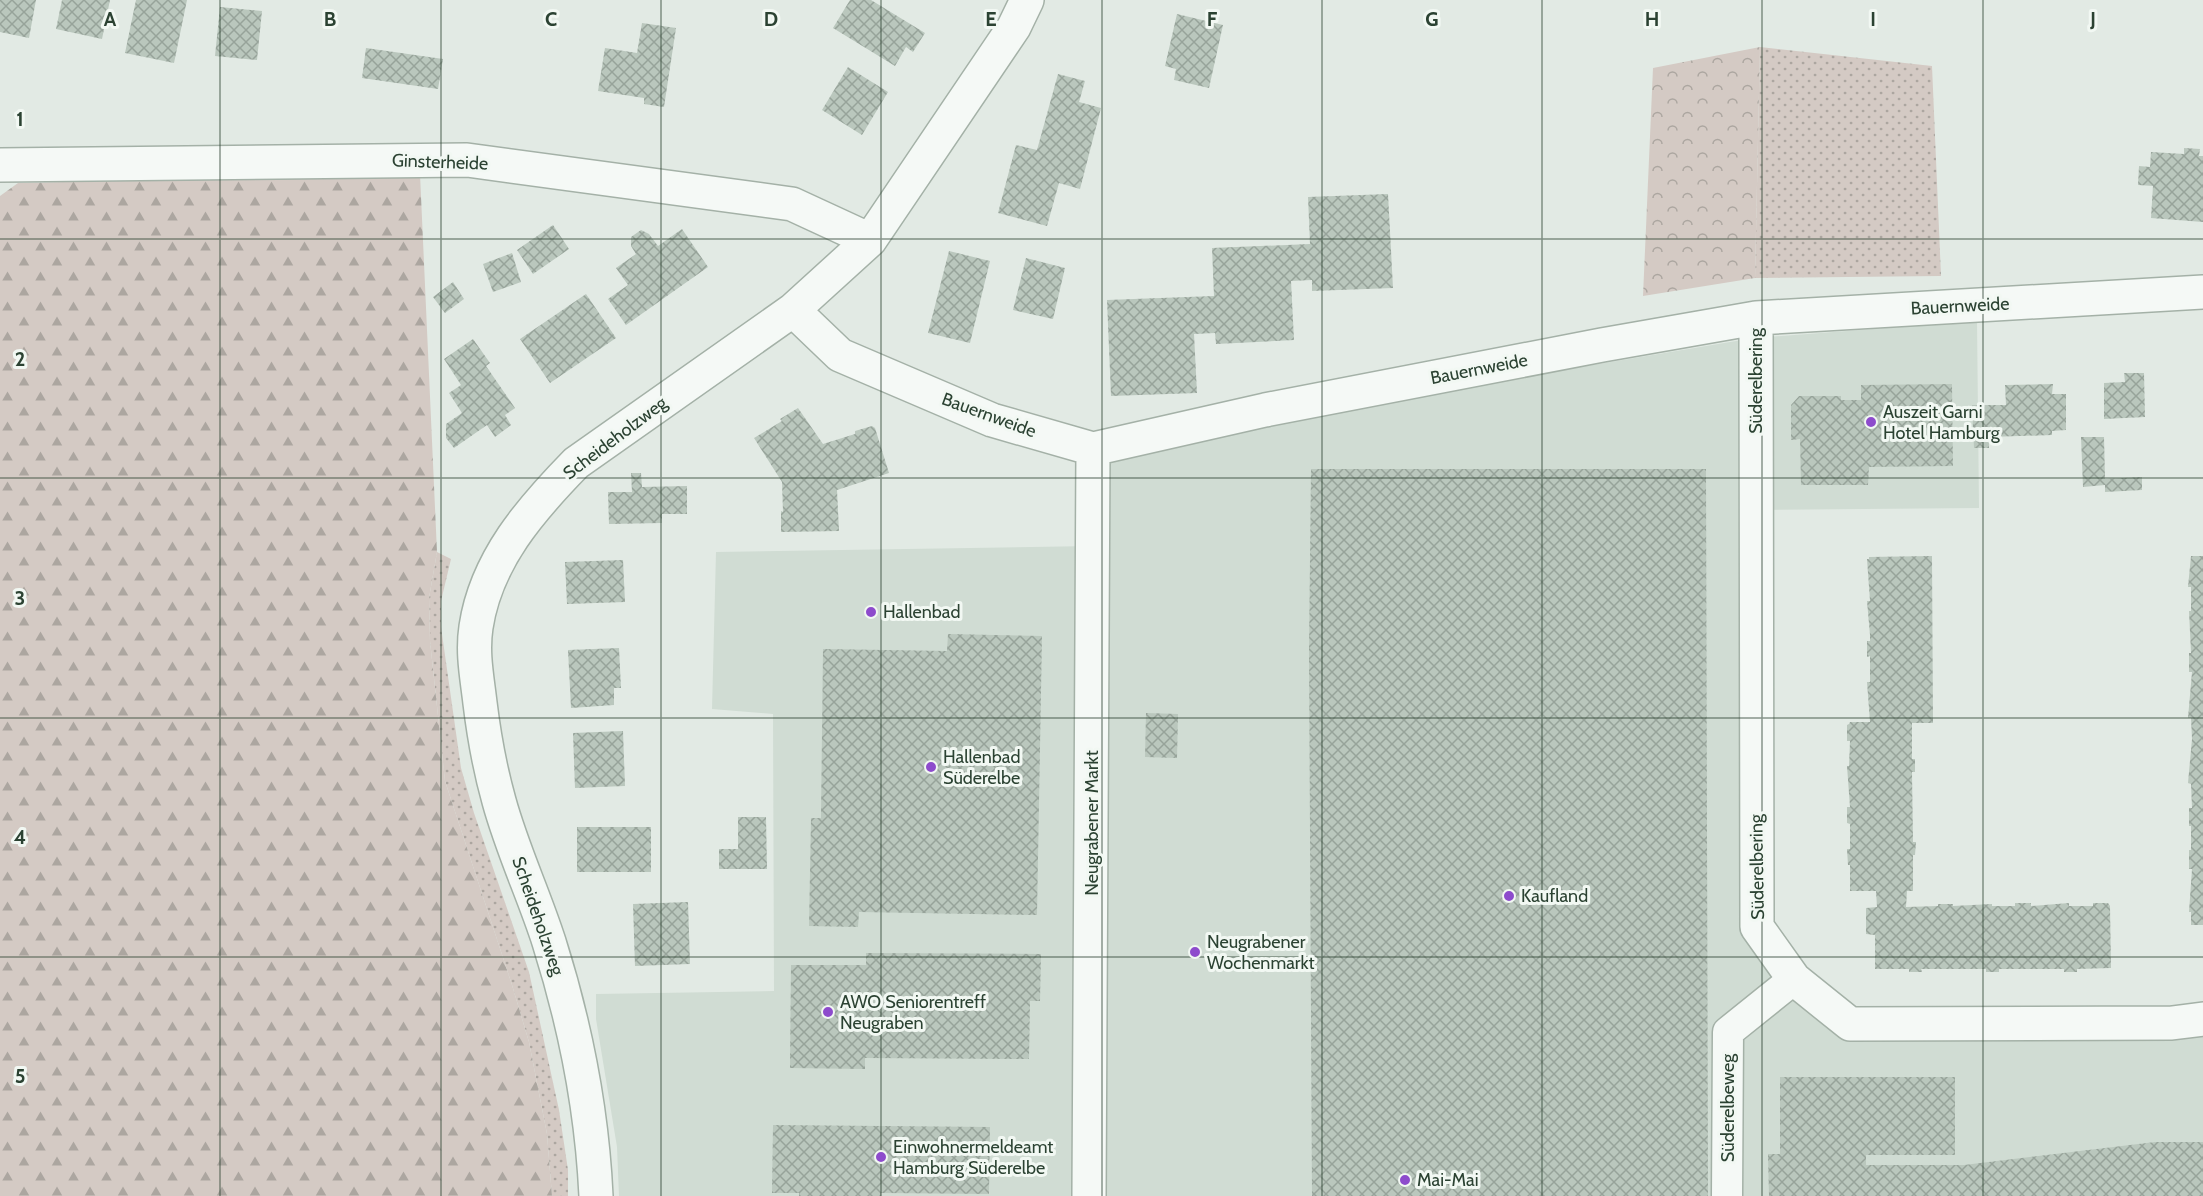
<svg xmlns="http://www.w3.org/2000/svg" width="2203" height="1196" font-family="Cabin,sans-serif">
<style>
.built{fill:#d0dcd3}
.grass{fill:url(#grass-dots)}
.forest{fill:url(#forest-firs)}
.park{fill:url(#park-crowns)}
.building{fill:url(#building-cross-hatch)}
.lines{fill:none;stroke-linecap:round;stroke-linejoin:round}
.pedestrian-casing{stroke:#a4b1a7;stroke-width:33}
.minor-casing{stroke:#a4b1a7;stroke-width:36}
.pedestrian{stroke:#f5f9f6;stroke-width:30}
.minor{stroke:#f5f9f6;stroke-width:33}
.grid{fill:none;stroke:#2b4232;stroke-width:1.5;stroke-opacity:0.55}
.poi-dot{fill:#8d4bcc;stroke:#f2f8f3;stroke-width:2}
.labels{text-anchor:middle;stroke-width:6;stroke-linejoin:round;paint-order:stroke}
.street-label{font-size:18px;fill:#2b4232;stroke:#f2f8f3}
.poi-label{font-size:18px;fill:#2b4232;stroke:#f2f8f3;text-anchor:start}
.grid-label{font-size:20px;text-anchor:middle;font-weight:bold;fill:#2b4232;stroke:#f2f8f3;stroke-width:6;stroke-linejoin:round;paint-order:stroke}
</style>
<defs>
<pattern id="grass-dots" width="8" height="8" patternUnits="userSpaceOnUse" patternTransform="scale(1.5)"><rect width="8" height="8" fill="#d4cac4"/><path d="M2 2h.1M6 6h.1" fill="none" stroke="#aca6a0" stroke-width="1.8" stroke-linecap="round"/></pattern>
<pattern id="forest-firs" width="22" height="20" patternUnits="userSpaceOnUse" patternTransform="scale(1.5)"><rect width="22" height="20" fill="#d4cac4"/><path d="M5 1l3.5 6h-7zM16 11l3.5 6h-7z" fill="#aca6a0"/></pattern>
<pattern id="park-crowns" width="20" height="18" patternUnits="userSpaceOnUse" patternTransform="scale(1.5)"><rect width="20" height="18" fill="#d4cac4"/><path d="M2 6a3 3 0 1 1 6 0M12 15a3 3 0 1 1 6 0" fill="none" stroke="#aca6a0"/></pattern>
<pattern id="building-cross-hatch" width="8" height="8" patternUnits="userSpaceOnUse" patternTransform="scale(1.5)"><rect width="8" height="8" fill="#bac7bd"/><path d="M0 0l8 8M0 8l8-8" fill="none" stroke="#97a39a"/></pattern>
</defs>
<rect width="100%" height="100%" fill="#e2eae4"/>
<path class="built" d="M 1977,321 L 1979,508 L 1753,510 L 1754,928 L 1849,1025 L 2203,1019 L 2203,1196 L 619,1196 L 617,1147 L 596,1019 L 596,994 L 774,991 L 773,714 L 712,709 L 716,552 L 1092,546 L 1093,449 L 1754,338 Z"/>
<path class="grass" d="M 1760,47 L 1932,66 L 1941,276 L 1755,278 Z
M 437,552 L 451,559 L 441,601 L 441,627 L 461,768 L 474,813 L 529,972 L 559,1110 L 568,1170 L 568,1196 L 552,1196 L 547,1134 L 529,1042 L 512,985 L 445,781 L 430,641 L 429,598 Z"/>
<path class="forest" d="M 420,174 L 437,552 L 429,598 L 430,641 L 445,781 L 512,985 L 529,1042 L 547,1134 L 552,1196 L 0,1196 L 0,196 L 18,183 Z"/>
<path class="park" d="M 1760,47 L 1755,278 L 1643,296 L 1653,68 Z"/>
<path class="building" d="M 0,0 L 36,0 L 29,38 L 0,32 Z
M 62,0 L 110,0 L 102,39 L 56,29 Z
M 136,0 L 187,0 L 174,63 L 125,53 Z
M 850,0 L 871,0 L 925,33 L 913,52 L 906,47 L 895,66 L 833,28 Z
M 220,7 L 262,11 L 257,60 L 215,56 Z
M 1177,14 L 1223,25 L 1209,88 L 1174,80 L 1176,69 L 1165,66 Z
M 642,23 L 676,28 L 664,107 L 644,104 L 644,98 L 598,91 L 605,48 L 637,53 Z
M 366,48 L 443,59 L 438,89 L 362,78 Z
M 848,67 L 888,92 L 862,135 L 822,110 Z
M 1058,74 L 1085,81 L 1079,102 L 1101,108 L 1080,189 L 1059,183 L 1047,226 L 998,213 L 1016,145 L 1037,150 Z
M 2184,148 L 2200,149 L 2199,156 L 2203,156 L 2203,222 L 2151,218 L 2153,186 L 2138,185 L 2139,166 L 2150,167 L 2151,152 L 2184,154 Z
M 1388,194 L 1393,288 L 1312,291 L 1312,280 L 1291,281 L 1294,340 L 1216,344 L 1215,333 L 1194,334 L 1197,393 L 1111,396 L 1107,300 L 1214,296 L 1212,248 L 1310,244 L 1308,197 Z
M 553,225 L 569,249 L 533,274 L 517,250 Z
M 682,229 L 708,267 L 626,325 L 608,299 L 628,285 L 616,268 L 636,254 L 631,246 L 631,237 L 641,230 L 649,234 L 658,246 Z
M 949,251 L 990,261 L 970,343 L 928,333 Z
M 512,253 L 521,282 L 493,292 L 483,264 Z
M 1026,258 L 1065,268 L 1053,319 L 1013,310 Z
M 453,282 L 464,299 L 445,313 L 433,297 Z
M 586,294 L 616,338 L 550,383 L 520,339 Z
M 473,339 L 490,363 L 486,366 L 515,408 L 505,415 L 511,425 L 495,437 L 487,425 L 454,448 L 446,438 L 446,424 L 462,413 L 449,393 L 461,385 L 444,359 Z
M 2124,373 L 2144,373 L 2145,417 L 2104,419 L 2104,383 L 2125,382 Z
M 1952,384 L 1953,466 L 1869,467 L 1868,485 L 1801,485 L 1800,439 L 1791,440 L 1791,405 L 1799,396 L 1841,396 L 1841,400 L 1861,400 L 1861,385 Z
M 2053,384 L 2052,394 L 2066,394 L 2066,430 L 2052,431 L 2052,435 L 1989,437 L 1989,448 L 1974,448 L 1972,405 L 2006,405 L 2005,385 Z
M 798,408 L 823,444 L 855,434 L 855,431 L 872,426 L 875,428 L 889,473 L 837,490 L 839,531 L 781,532 L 781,511 L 783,512 L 782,482 L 754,438 L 782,421 L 780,419 Z
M 2081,437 L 2104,437 L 2105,479 L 2142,477 L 2142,490 L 2105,492 L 2105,485 L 2083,487 Z
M 1311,469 L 1706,469 L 1708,1196 L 1312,1196 L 1309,651 Z
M 631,473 L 641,473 L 642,487 L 687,486 L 687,514 L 662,514 L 662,523 L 609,524 L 608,492 L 632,492 Z
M 1932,556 L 1933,723 L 1912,723 L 1912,759 L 1915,759 L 1915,772 L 1912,772 L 1913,842 L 1916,842 L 1915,855 L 1913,855 L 1913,891 L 1907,891 L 1906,907 L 1938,906 L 1938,904 L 1953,904 L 1953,906 L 1992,904 L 1992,906 L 2015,906 L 2015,903 L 2031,903 L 2031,906 L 2069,903 L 2069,906 L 2093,906 L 2093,903 L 2108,903 L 2110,906 L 2111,968 L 2077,969 L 2077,972 L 2064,972 L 2064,969 L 1999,969 L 1999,972 L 1986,972 L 1986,969 L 1921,969 L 1922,972 L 1909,972 L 1909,969 L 1875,969 L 1875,935 L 1866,934 L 1866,908 L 1877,907 L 1876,891 L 1850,891 L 1850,865 L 1848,865 L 1847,849 L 1850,849 L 1850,824 L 1847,823 L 1847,807 L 1850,807 L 1847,766 L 1849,766 L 1850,741 L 1847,741 L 1847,725 L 1849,724 L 1850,722 L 1870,722 L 1867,682 L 1870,682 L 1870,656 L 1867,657 L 1867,641 L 1870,641 L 1870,635 L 1867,601 L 1870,601 L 1867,559 L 1869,559 L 1869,557 Z
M 2191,556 L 2203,556 L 2203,925 L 2191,925 L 2191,912 L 2189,912 L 2192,869 L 2189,869 L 2189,850 L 2191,850 L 2191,826 L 2189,826 L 2189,808 L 2192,808 L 2191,784 L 2188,783 L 2192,739 L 2191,718 L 2188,718 L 2192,672 L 2189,672 L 2189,653 L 2191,653 L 2189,611 L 2191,611 L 2191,587 L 2188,587 Z
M 623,560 L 625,602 L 567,604 L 565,562 Z
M 948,634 L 1042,636 L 1037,915 L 859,912 L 858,927 L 809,926 L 811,818 L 821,818 L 823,649 L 947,651 Z
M 619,648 L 621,688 L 614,688 L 614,705 L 571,708 L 568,650 Z
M 1146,713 L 1178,714 L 1177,758 L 1145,757 Z
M 623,731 L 625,786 L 575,788 L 573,733 Z
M 738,817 L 766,817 L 767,869 L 719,869 L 719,849 L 738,849 Z
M 577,827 L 651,827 L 651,872 L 577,872 Z
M 688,902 L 690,964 L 635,966 L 633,904 Z
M 866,953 L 1041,954 L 1040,1001 L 1030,1001 L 1029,1059 L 865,1058 L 865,1069 L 790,1068 L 791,965 L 866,965 Z
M 1780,1077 L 1955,1077 L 1955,1155 L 1866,1155 L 1866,1165 L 1964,1165 L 2155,1142 L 2203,1142 L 2203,1196 L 1769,1196 L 1768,1154 L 1780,1154 Z
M 773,1125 L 990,1127 L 989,1194 L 881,1193 L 881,1196 L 799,1196 L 799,1193 L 772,1193 Z"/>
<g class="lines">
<defs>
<path id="pedestrian" d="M 1727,1196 L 1728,1032 L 1794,979"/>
<path id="minor" d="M 0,165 L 467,160 L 792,204 L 870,240
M 793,310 L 840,355 L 992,420 L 1093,449 L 1265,410 L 1602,345 L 1756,318 L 2203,292
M 1756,318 L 1757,927 L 1794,979 L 1850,1024 L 2172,1023 L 2203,1019
M 596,1196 C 592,1110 575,1024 549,942 C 534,895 512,849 499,801 C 490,769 484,736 480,703 C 477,677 472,653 476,627 C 486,560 531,509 576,463 L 793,310 L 870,240 L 1014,27 L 1027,0
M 1089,1196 L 1093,449"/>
</defs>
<use href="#pedestrian" class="pedestrian-casing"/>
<use href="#minor" class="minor-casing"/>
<use href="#pedestrian" class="pedestrian"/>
<use href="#minor" class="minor"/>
</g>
<path class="grid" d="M 220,0 L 220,1196M 441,0 L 441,1196M 661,0 L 661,1196M 881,0 L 881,1196M 1102,0 L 1102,1196M 1322,0 L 1322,1196M 1542,0 L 1542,1196M 1762,0 L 1762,1196M 1983,0 L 1983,1196M 0,239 L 2203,239M 0,478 L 2203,478M 0,718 L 2203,718M 0,957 L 2203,957"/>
<g class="poi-dot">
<circle cx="1871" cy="422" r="6"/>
<circle cx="871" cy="612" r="6"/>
<circle cx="931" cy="767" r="6"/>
<circle cx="1509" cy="896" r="6"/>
<circle cx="1195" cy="952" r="6"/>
<circle cx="828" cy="1012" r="6"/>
<circle cx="881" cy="1157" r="6"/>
<circle cx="1405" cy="1180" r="6"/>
</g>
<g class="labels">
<g class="street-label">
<text transform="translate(440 162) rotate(2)" y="6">Ginsterheide</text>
<text transform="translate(1960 306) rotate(-3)" y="6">Bauernweide</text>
<text transform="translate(1479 369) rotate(-11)" y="6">Bauernweide</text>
<text transform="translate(1756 381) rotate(-90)" y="6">Süderelbering</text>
<text transform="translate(989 415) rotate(20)" y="6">Bauernweide</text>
<text transform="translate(615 438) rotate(-37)" y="6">Scheideholzweg</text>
<text transform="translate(1092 823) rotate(-90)" y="6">Neugrabener Markt</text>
<text transform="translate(1757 867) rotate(-91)" y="6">Süderelbering</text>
<text transform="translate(538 916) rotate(71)" y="6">Scheideholzweg</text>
<text transform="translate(1728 1108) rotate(-90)" y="6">Süderelbeweg</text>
</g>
<g class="poi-label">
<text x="1883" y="418">Auszeit Garni<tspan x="1883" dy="21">Hotel Hamburg</tspan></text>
<text x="883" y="618">Hallenbad</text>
<text x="943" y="763">Hallenbad<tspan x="943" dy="21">Süderelbe</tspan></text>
<text x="1521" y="902">Kaufland</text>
<text x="1207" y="948">Neugrabener<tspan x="1207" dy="21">Wochenmarkt</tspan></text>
<text x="840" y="1008">AWO Seniorentreff<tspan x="840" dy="21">Neugraben</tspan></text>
<text x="893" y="1153">Einwohnermeldeamt<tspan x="893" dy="21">Hamburg Süderelbe</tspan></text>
<text x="1417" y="1186">Mai-Mai</text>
</g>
</g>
<g class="grid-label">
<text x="110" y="26">A</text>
<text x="330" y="26">B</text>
<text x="551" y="26">C</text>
<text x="771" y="26">D</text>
<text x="991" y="26">E</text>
<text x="1212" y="26">F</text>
<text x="1432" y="26">G</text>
<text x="1652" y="26">H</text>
<text x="1873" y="26">I</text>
<text x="2093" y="26">J</text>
<text x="20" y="126">1</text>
<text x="20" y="366">2</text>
<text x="20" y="605">3</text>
<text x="20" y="844">4</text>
<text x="20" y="1083">5</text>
</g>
</svg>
